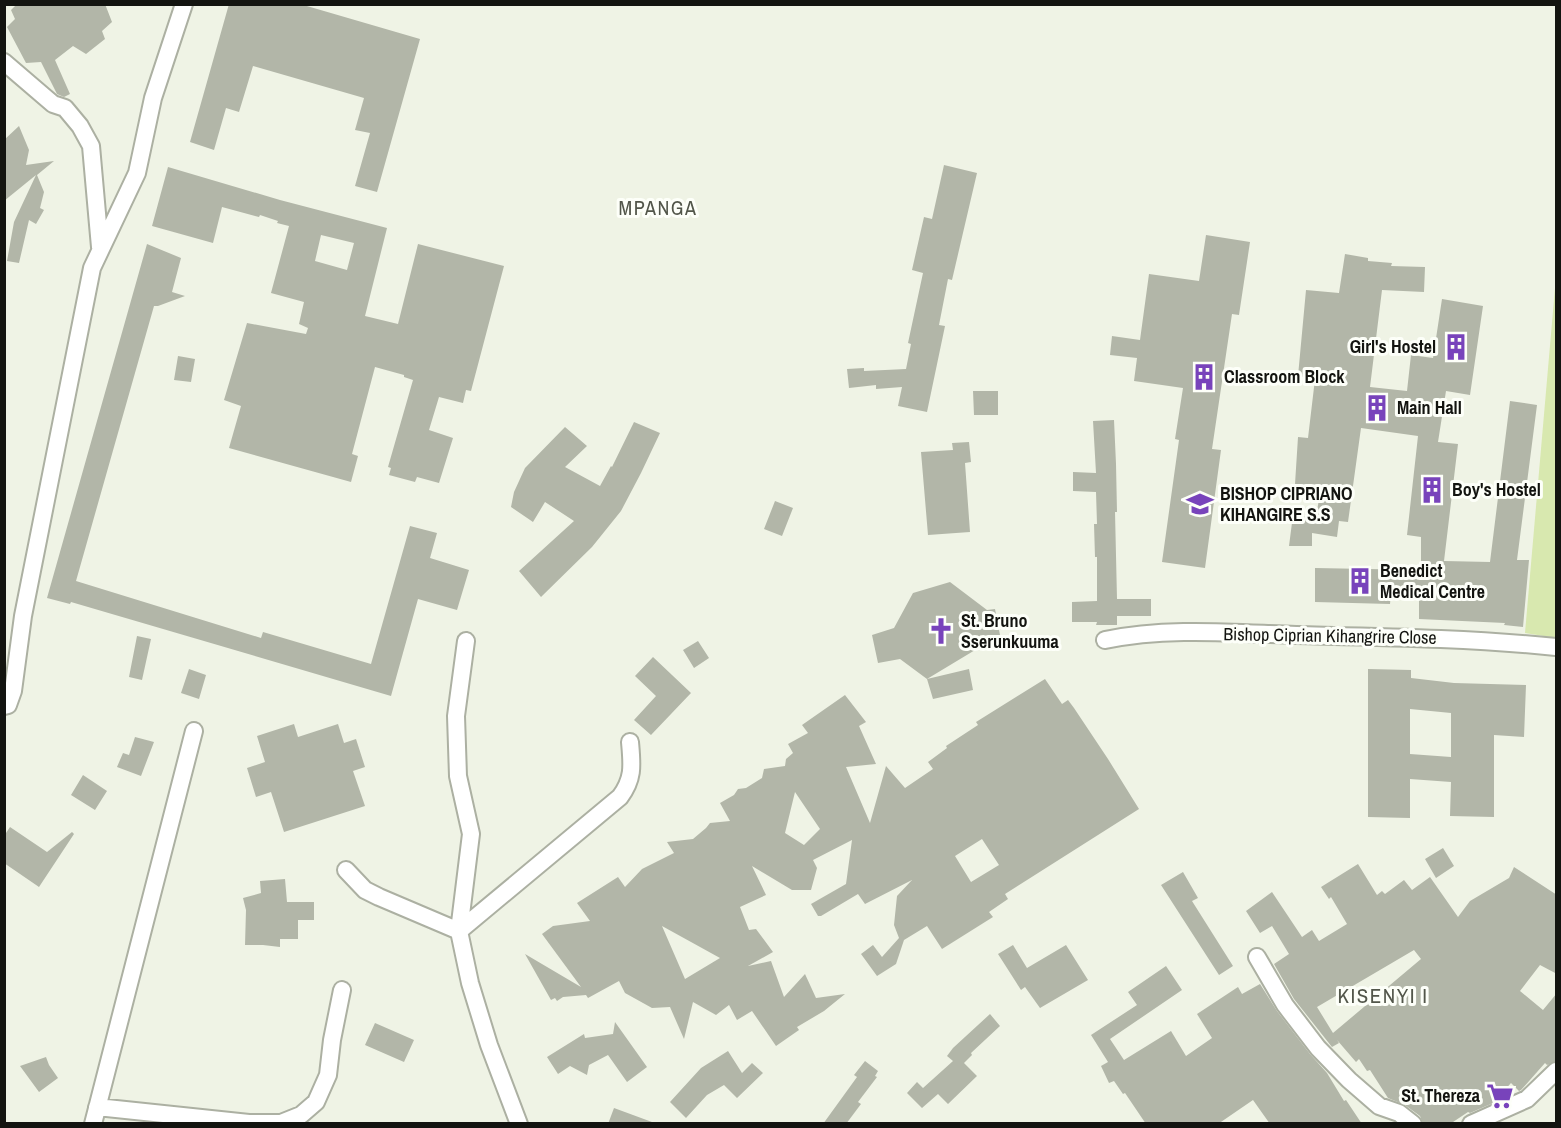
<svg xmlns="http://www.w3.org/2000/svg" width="1561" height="1128" font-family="'Archivo Narrow',sans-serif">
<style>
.green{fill:#d8e8af}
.building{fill:#b2b6a8;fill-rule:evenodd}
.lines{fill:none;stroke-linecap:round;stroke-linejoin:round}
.street-casing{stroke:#acb0a2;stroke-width:20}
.street{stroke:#fff;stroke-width:16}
.labels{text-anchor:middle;stroke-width:6;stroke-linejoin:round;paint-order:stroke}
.poi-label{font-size:18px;font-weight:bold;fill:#131410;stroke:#fdfff9;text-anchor:start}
.street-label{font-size:18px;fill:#131410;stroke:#fdfff9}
.neighbourhood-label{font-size:20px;letter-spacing:1.5px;fill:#52564a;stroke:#fdfff9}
.quarter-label{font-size:21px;letter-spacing:1.5px;fill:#52564a;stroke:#fdfff9}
</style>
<rect width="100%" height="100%" fill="#eff3e5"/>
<path class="green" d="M 1555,288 L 1556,289 L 1556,638 L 1525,633 Z"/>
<path class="building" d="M 17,4 L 105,4 L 112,22 L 102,31 L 105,39 L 86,54 L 73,46 L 55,60 L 70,94 L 64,97 L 57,94 L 41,62 L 26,63 L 7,27 L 15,19 L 11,10 Z
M 229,4 L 300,4 L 420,39 L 377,192 L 355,186 L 370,133 L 355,130 L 364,98 L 253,66 L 239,112 L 226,108 L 214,150 L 190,142 Z
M 19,126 L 29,150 L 26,165 L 54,161 L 37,175 L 44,192 L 40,208 L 44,210 L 36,224 L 29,220 L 19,263 L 7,261 L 14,222 L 36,175 L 4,201 L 4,140 Z
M 944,165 L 977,173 L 952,280 L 948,279 L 939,325 L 945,326 L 927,412 L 898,406 L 902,387 L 876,389 L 876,385 L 849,388 L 847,369 L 864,368 L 864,371 L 906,369 L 911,344 L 908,343 L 923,273 L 912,270 L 924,217 L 932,219 Z
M 168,167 L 280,200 L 387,228 L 365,316 L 398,324 L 418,244 L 504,266 L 471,391 L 466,390 L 463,403 L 439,397 L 429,430 L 453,438 L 439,483 L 417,477 L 415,482 L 389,475 L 391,468 L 388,467 L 413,380 L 404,377 L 404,375 L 375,367 L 352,454 L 358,456 L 351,482 L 229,448 L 241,406 L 224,400 L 247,323 L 306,334 L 308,328 L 299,324 L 304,302 L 271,293 L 289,226 L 277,223 L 278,221 L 260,215 L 259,217 L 222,207 L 213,243 L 152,226 ZM 321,235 L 354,243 L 347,270 L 315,261 Z
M 1206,235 L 1250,242 L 1239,315 L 1232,314 L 1212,449 L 1221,450 L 1205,568 L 1162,562 L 1179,440 L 1175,439 L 1183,388 L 1134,381 L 1137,358 L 1110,355 L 1112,336 L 1140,340 L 1149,274 L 1199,281 Z
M 147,244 L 181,258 L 172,292 L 185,296 L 158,306 L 154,306 L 76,581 L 261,638 L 263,632 L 371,664 L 410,526 L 437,533 L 430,558 L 469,570 L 457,610 L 418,599 L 391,696 L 71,602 L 70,604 L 47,598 Z
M 1345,254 L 1368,258 L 1368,261 L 1392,263 L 1391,266 L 1425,267 L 1424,292 L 1382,290 L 1370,387 L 1407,391 L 1411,355 L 1433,358 L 1442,299 L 1483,306 L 1470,395 L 1446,391 L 1438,442 L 1458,444 L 1444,561 L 1490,562 L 1510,401 L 1537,405 L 1517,560 L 1529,560 L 1523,627 L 1504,625 L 1505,623 L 1419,619 L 1419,593 L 1391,592 L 1390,604 L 1315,602 L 1315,568 L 1421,570 L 1421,537 L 1407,535 L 1418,436 L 1361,428 L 1348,522 L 1339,521 L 1337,537 L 1312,533 L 1312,546 L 1289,546 L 1293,515 L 1316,518 L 1321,486 L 1295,484 L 1298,437 L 1308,438 L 1315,379 L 1298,376 L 1306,290 L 1339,293 Z
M 178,356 L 195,359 L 191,382 L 174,380 Z
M 973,391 L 998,391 L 998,415 L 974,415 Z
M 1114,420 L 1116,464 L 1117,512 L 1115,512 L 1117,599 L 1151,599 L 1151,616 L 1117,616 L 1117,625 L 1096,625 L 1097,622 L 1072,622 L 1072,602 L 1097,601 L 1097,557 L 1095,557 L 1094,524 L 1097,524 L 1096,492 L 1073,491 L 1073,472 L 1096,473 L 1093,421 Z
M 634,422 L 660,433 L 641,473 L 621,511 L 592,547 L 541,597 L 519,571 L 574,521 L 545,502 L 533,522 L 511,507 L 514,492 L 525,468 L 565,427 L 587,446 L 565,467 L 600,486 L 611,466 L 612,467 Z
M 969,442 L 971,462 L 965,463 L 970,532 L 928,535 L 921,452 L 953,450 L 952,443 Z
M 775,501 L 793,508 L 782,536 L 764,529 Z
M 950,582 L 987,610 L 995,609 L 1000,635 L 927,679 L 900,659 L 878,663 L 872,635 L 894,628 L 913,593 Z
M 137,636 L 151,639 L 142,680 L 129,677 Z
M 698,641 L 709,658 L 694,668 L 683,650 Z
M 653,657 L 691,693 L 651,735 L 634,720 L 656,696 L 635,676 Z
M 189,669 L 206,675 L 199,699 L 181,693 Z
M 969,669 L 973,690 L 933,699 L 927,679 Z
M 1368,669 L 1411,670 L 1411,678 L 1454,683 L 1526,685 L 1524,737 L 1494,735 L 1494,817 L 1450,816 L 1451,782 L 1410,779 L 1410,818 L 1368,817 ZM 1410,709 L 1451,713 L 1451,757 L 1410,754 Z
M 1045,679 L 1062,704 L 1068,700 L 1074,708 L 1108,759 L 1139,809 L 1005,894 L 1008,899 L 989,912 L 993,917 L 942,949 L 927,926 L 904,940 L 896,964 L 877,976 L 861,954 L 873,945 L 882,957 L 899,938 L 894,925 L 897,896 L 912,880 L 865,904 L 858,894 L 821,916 L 818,916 L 811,904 L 846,884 L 852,840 L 813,860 L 817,868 L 811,890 L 792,890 L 752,866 L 766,895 L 740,907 L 749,930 L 756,929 L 773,952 L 748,966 L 771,961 L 784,997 L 805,974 L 816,998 L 845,994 L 824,1011 L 797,1027 L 799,1030 L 776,1046 L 752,1011 L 737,1020 L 729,1005 L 716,1015 L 693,1002 L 684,1039 L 670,1007 L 652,1008 L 625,993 L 619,981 L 588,998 L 586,995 L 563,997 L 557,1001 L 555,998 L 551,1000 L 525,954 L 581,987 L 542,934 L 553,926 L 590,921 L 577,903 L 618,877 L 625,887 L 642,869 L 674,853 L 667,842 L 693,839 L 706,828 L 710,823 L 730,821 L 720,803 L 734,795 L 738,789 L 746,788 L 762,778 L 764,769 L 785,766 L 786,759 L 793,753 L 788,744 L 808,733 L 802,725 L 845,695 L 866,722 L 859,726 L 876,764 L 846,767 L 870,823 L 886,766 L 905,788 L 933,769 L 928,762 L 947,748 L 946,746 L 978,725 L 976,722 ZM 795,792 L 820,829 L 804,845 L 785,833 ZM 982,839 L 999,865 L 971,882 L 955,856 ZM 662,926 L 720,958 L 685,979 Z
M 294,724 L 298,737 L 338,724 L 344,743 L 356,739 L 365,767 L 353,771 L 365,806 L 284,832 L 271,792 L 256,797 L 247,768 L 265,762 L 257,736 Z
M 135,737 L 154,742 L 141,776 L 117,767 L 123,753 L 129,755 Z
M 83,775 L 107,791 L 95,810 L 71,795 Z
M 10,827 L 47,852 L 72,832 L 74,834 L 39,887 L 4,863 L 4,836 Z
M 1443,848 L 1454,866 L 1436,878 L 1425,859 Z
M 1358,864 L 1377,895 L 1382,891 L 1385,894 L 1404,880 L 1412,890 L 1430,877 L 1458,917 L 1470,901 L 1509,878 L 1514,867 L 1557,895 L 1557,974 L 1540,965 L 1520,991 L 1543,1010 L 1557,993 L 1557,1061 L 1547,1065 L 1545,1063 L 1521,1090 L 1519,1091 L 1511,1083 L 1493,1103 L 1470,1113 L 1468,1112 L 1450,1124 L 1423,1124 L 1420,1116 L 1405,1105 L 1388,1098 L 1370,1070 L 1367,1071 L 1359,1059 L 1356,1062 L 1337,1040 L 1339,1043 L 1332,1047 L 1294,999 L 1274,964 L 1289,954 L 1272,926 L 1260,933 L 1246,911 L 1272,892 L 1302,937 L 1312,930 L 1319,941 L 1347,924 L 1331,897 L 1329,899 L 1321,887 ZM 1414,950 L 1421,959 L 1333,1033 L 1317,1007 Z
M 1183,872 L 1198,898 L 1192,901 L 1233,966 L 1219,975 L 1161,885 Z
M 285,879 L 287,902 L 314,902 L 314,920 L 298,920 L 298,939 L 280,939 L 280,947 L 263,945 L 245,945 L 246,910 L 243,898 L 261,893 L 260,881 Z
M 1013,945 L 1027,968 L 1066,945 L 1088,980 L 1040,1008 L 1025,987 L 1021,990 L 998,954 Z
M 1166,966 L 1182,990 L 1110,1039 L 1124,1060 L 1171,1031 L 1186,1056 L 1212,1038 L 1197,1014 L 1238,987 L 1242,994 L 1260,984 L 1277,1011 L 1310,1054 L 1327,1073 L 1344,1101 L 1346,1100 L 1362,1124 L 1270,1124 L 1253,1100 L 1218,1124 L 1146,1124 L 1125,1093 L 1123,1094 L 1114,1081 L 1109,1083 L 1101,1066 L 1108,1062 L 1091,1035 L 1137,1005 L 1128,992 Z
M 990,1014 L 1000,1026 L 971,1053 L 972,1055 L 964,1063 L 977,1076 L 948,1104 L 938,1094 L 922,1108 L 907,1093 L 917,1082 L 923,1088 L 953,1061 L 947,1056 L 953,1048 Z
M 615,1022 L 647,1067 L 627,1082 L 608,1055 L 589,1065 L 587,1075 L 570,1066 L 558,1074 L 547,1057 L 584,1034 L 585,1038 L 613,1034 Z
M 375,1023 L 414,1040 L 404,1062 L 365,1045 Z
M 728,1051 L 742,1073 L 752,1063 L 763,1073 L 737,1098 L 724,1085 L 707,1095 L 686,1118 L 670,1102 L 701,1068 Z
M 46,1057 L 49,1065 L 58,1078 L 39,1092 L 20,1066 Z
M 865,1061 L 878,1071 L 875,1076 L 877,1077 L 858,1102 L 861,1104 L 846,1124 L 823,1124 L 857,1077 L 854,1075 Z
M 614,1108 L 652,1122 L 652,1124 L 608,1124 Z"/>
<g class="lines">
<defs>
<path id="street" d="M 4,62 L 53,104 L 65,108 L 80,126 L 91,146 L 100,247
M 1105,640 C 1167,627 1233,633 1296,635 C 1383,637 1470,638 1556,647
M 466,641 L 456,716 L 458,776 L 471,834 L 459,931 L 470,983 L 489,1045 L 519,1124
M 4,706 L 8,705 L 13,691 L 23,616 L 92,268 L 137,173 L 153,98 L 184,4
M 346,870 L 365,890 L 379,897 L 459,931
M 459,931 L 620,797 C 634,778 632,765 630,742
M 1257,957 L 1285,1005 L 1318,1048 L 1349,1080 L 1379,1106 L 1399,1113 L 1413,1124
M 97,1107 L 249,1123 L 281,1123 L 301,1115 L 316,1102 L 328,1075 L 332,1040 L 342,990
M 93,1124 L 194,731
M 1471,1124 L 1527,1099 L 1556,1071"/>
</defs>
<use href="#street" class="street-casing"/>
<use href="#street" class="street"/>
</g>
<defs>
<symbol id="building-bare" viewBox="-9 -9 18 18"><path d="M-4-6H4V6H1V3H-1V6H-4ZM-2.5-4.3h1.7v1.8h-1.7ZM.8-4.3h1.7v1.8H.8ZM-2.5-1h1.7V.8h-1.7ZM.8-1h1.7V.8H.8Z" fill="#7843bb" stroke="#fdfff9" stroke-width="2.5" paint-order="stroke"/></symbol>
<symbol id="school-bare" viewBox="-9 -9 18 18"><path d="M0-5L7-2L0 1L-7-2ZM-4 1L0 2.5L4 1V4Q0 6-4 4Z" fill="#7843bb" stroke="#fdfff9" stroke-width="2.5" paint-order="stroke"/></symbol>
<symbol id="church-bare" viewBox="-9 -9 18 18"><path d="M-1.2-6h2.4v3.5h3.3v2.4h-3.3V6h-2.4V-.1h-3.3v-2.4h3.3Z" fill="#7843bb" stroke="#fdfff9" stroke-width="2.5" paint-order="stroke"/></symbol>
<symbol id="supermarket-bare" viewBox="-9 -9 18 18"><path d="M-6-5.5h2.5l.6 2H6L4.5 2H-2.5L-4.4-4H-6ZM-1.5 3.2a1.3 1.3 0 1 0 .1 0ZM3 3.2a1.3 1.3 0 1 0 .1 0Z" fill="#7843bb" stroke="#fdfff9" stroke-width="2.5" paint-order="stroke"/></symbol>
</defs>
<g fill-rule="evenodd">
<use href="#building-bare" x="1437" y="328" width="38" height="38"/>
<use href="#building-bare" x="1185" y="358" width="38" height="38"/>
<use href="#building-bare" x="1358" y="389" width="38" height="38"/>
<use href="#building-bare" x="1413" y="471" width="38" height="38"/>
<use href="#school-bare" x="1181" y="485" width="38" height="38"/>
<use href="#building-bare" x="1341" y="562" width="38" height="38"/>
<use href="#church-bare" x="922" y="612" width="38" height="38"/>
<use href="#supermarket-bare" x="1481" y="1077" width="38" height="38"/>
</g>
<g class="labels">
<g class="poi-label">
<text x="1436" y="353" text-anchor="end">Girl's Hostel</text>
<text x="1224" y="383">Classroom Block</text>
<text x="1397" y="414">Main Hall</text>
<text x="1452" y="496">Boy's Hostel</text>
<text x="1220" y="500">BISHOP CIPRIANO<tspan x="1220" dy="21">KIHANGIRE S.S</tspan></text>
<text x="1380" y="577">Benedict<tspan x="1380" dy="21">Medical Centre</tspan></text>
<text x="961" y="627">St. Bruno<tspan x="961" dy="21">Sserunkuuma</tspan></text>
<text x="1480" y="1102" text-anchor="end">St. Thereza</text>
</g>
<g class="street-label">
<text transform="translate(1330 636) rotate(1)" y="6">Bishop Ciprian Kihangrire Close</text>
</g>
<g class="neighbourhood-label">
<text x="658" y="215">MPANGA</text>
</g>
<g class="quarter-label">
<text x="1383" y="1003">KISENYI I</text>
</g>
</g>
<rect width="1561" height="1128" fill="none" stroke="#131410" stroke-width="12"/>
</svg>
